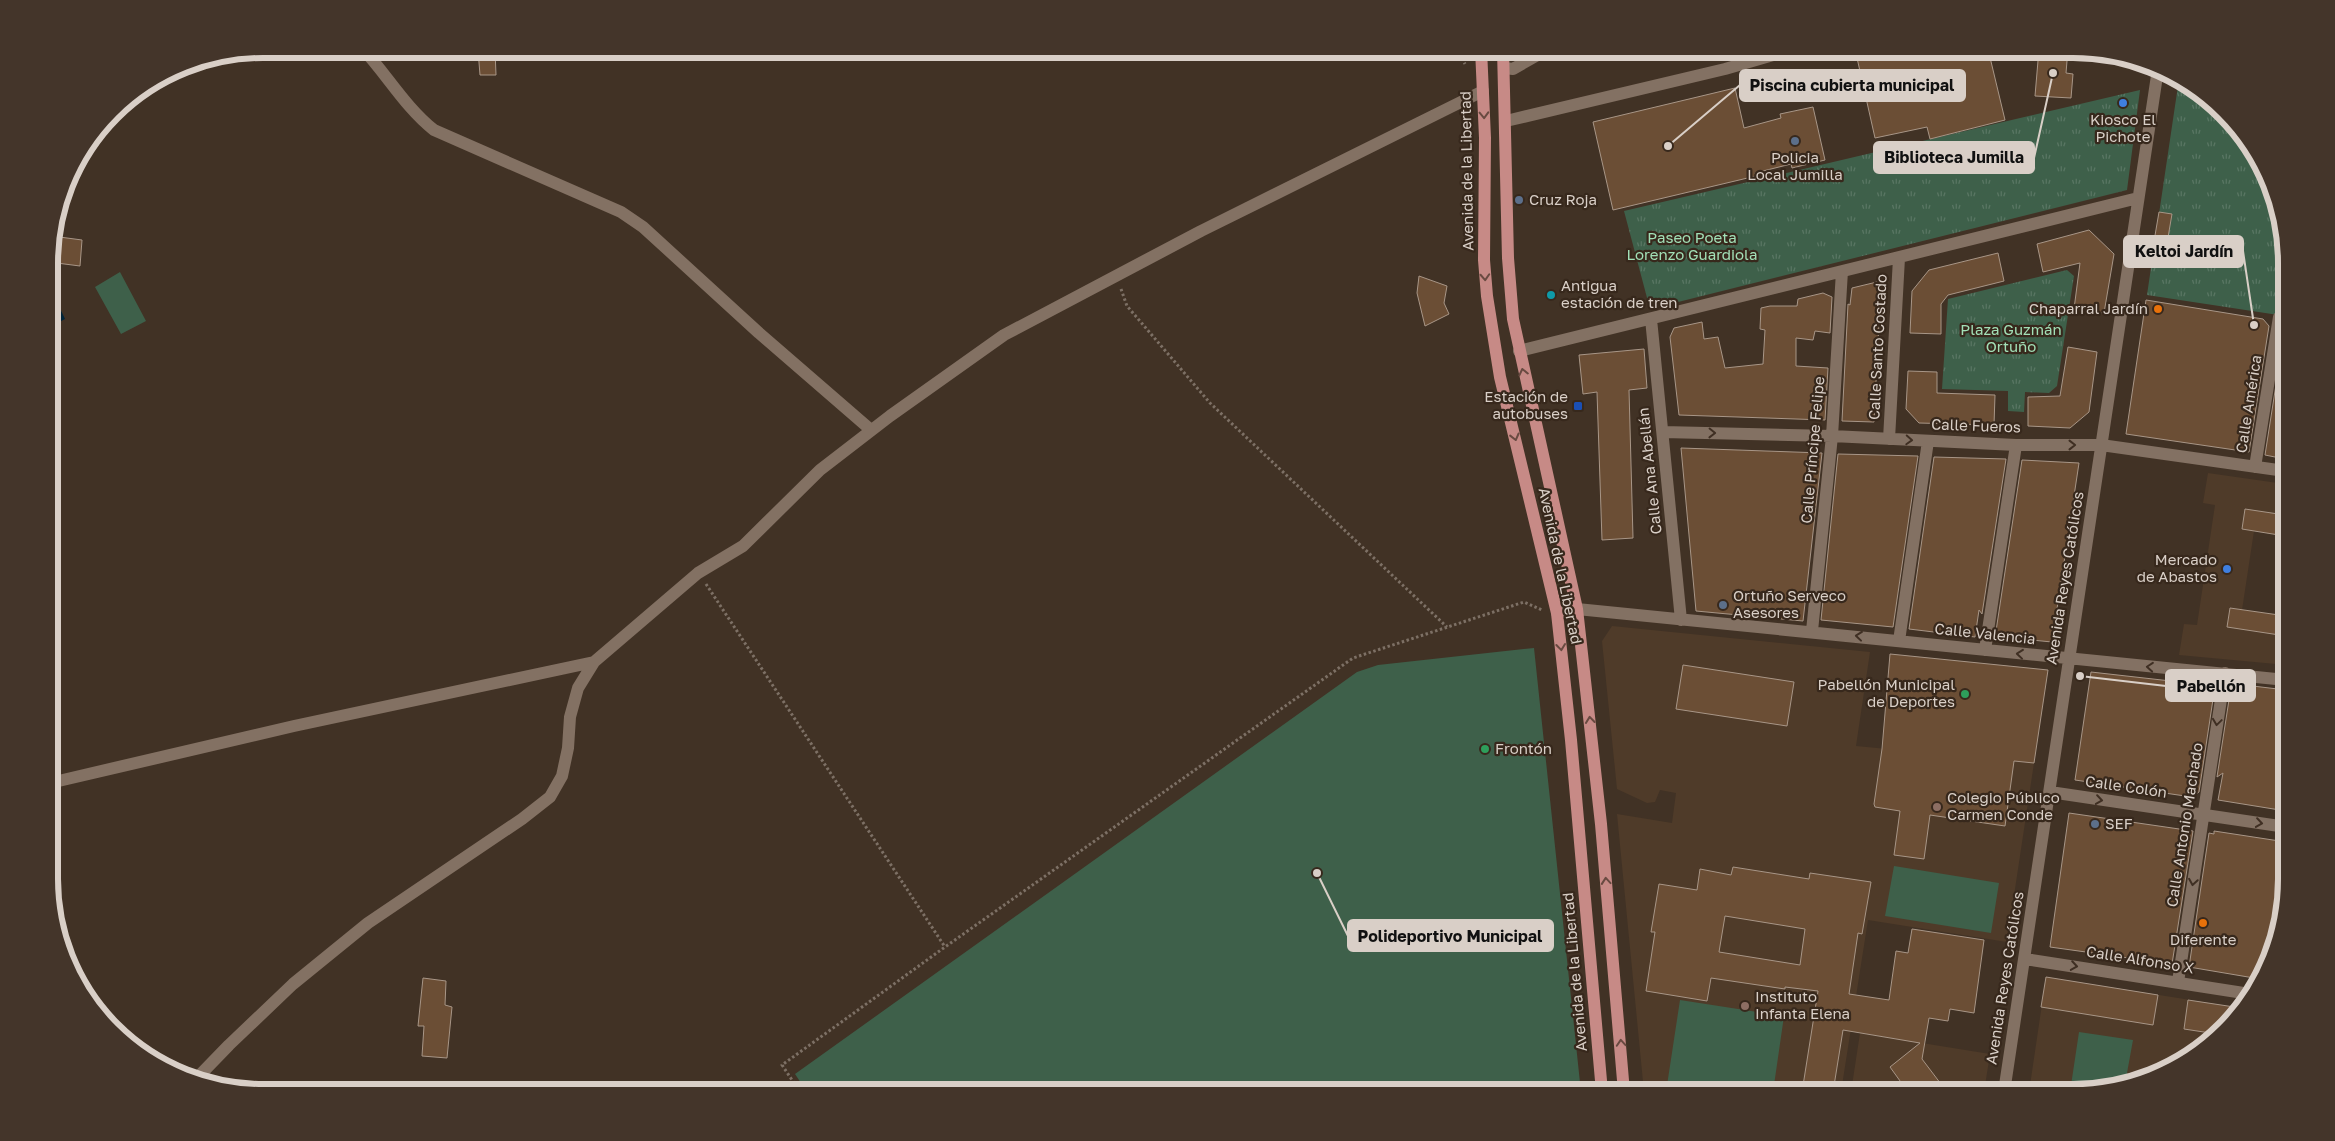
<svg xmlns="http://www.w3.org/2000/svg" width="2335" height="1141" font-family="'Golos Text',sans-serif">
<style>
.built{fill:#4f3b29}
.park{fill:url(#park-tufts)}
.pitch{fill:#3e604a}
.water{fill:url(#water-ripples)}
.building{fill:#6b4e35;stroke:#a89687;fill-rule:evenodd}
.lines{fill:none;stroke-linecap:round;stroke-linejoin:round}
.path{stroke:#7d7065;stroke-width:3;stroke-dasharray:2.5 2.5;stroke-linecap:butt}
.minor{stroke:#837163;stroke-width:12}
.major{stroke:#c78a86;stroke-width:12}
.oneway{stroke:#694a41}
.oneway2{stroke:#3f2f23}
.shop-dot{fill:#3f7fe0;stroke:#37281c;stroke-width:2}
.service-dot{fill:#5c6f8a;stroke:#37281c;stroke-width:2}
.culture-dot{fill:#0f9aa8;stroke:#37281c;stroke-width:2}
.food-dot{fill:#e8710a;stroke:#37281c;stroke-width:2}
.transit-dot{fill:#1a4fb4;stroke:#37281c;stroke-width:2}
.leisure-dot{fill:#2e9e5b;stroke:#37281c;stroke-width:2}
.education-dot{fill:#8d6e63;stroke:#37281c;stroke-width:2}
.labels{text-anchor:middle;stroke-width:4.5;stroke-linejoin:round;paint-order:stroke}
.poi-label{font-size:15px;fill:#d9cfc7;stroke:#37281c;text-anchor:start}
.street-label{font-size:15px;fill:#d9cfc7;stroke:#37281c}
.park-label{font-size:15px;fill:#a2e0b7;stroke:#37281c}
.rim{fill:none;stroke:#d9cfc7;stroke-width:6}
.leader{fill:none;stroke:#d9cfc7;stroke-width:2}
.callout-dot{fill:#d9cfc7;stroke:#37281c;stroke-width:2}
.callout{fill:#d9cfc7;stroke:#d9cfc7;stroke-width:2}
.callout-label{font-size:16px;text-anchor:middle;font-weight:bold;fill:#111}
</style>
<defs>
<pattern id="park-tufts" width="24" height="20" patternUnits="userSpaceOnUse" patternTransform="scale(1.25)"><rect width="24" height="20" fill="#3e604a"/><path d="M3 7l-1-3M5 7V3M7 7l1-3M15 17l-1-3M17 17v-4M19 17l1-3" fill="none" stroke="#597663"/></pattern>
<pattern id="water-ripples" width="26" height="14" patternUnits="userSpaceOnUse" patternTransform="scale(1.25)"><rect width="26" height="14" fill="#012438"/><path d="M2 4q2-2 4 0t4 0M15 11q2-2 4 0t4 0" fill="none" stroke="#254353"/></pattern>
</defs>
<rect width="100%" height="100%" fill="#413225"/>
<path class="built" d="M 2208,473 L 2285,484 L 2285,515 L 2245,510 L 2242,529 L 2254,531 L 2242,610 L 2230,608 L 2227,627 L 2281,635 L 2276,664 L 2179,655 L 2184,624 L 2197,625 L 2215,505 L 2203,503 Z
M 1612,626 L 1870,652 L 1856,746 L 2034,763 L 2007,942 L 1868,920 L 1841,1092 L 1644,1092 L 1617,814 L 1672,823 L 1676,793 L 1660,790 L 1655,802 L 1647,803 L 1617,789 L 1602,641 Z
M 2046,977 L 2241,1008 L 2233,1019 L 2191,1056 L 2141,1081 L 2086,1092 L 2029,1092 Z
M 1860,1033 L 1990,1054 L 1984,1092 L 1851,1092 Z"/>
<path class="park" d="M 2179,79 L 2213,102 L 2250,144 L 2284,235 L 2285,316 L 2147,295 Z
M 2140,90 L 2127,190 L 1650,309 L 1624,211 Z
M 2067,270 L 2074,276 L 2057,386 L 2049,393 L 2025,392 L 2024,412 L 2008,411 L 2008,391 L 1942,389 L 1948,299 Z
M 2281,635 L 2286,636 L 2286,669 L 2276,668 Z"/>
<path class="pitch" d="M 120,272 L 146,321 L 121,334 L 95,287 Z
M 1534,648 L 1581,1092 L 807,1092 L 795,1074 L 1357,672 L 1378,665 Z
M 1894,866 L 1999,883 L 1991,933 L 1885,916 Z
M 1680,1000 L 1784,1016 L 1773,1092 L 1666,1092 Z
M 2079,1032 L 2133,1040 L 2125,1084 L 2086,1092 L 2070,1092 Z"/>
<path class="water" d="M 52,291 L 65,319 L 54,325 L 49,315 L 49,292 Z"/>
<path class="building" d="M 1855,49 L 1965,49 L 1966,54 L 1988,49 L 2005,120 L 1930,139 L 1927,127 L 1875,138 Z
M 2039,49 L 2068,49 L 2066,73 L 2073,74 L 2071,98 L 2035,96 Z
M 478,50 L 495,50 L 496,75 L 480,75 Z
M 1735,88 L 1744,128 L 1781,118 L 1780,114 L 1813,107 L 1825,160 L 1792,168 L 1791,164 L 1755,173 L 1756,176 L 1613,210 L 1593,122 Z
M 2159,212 L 2172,214 L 2165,255 L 2152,253 Z
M 2089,230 L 2114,254 L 2104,313 L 2074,309 L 2080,263 L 2043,272 L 2037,244 Z
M 52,236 L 82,240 L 80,266 L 49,262 Z
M 1998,253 L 2004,281 L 1948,295 L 1941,304 L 1941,334 L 1910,333 L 1912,291 L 1929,270 Z
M 1419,276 L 1447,286 L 1444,303 L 1449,314 L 1425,326 L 1417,293 Z
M 1881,281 L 1874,422 L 1842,421 L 1848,304 L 1850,305 L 1852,288 Z
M 1823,293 L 1832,297 L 1830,333 L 1815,331 L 1813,340 L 1796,338 L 1796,366 L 1828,368 L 1825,420 L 1679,415 L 1670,337 L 1674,328 L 1702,322 L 1704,339 L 1718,337 L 1725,368 L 1763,364 L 1765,330 L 1760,329 L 1761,308 L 1770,306 L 1797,306 L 1798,299 Z
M 2146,300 L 2263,319 L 2269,326 L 2249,452 L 2126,434 Z
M 2283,340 L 2285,342 L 2285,459 L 2265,455 Z
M 2068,347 L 2097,352 L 2089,412 L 2070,428 L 2028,426 L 2028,397 L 2060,396 Z
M 1644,349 L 1647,388 L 1629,390 L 1633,538 L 1602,540 L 1597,392 L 1583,394 L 1579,355 Z
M 1908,371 L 1937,372 L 1937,393 L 1995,395 L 1994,425 L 1919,423 L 1906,409 Z
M 1681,448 L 1822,453 L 1803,621 L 1696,611 Z
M 1838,454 L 1918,456 L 1893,627 L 1821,620 Z
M 1934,457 L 2006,459 L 1982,614 L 1979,610 L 1975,637 L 1909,629 Z
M 2022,460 L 2079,463 L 2052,642 L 2001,637 L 1996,631 Z
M 2245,509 L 2285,515 L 2285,536 L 2242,529 Z
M 2230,608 L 2286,616 L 2286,636 L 2227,627 Z
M 1890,654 L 2048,670 L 2034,763 L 2014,761 L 2005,826 L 1930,815 L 1924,859 L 1894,855 L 1900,811 L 1875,807 L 1874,804 L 1882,749 Z
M 1683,665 L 1794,682 L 1787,726 L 1676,709 Z
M 2091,672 L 2215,686 L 2199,792 L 2192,797 L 2075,780 Z
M 2236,684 L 2286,690 L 2286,811 L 2218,800 L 2223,773 L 2217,777 L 2231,687 L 2236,688 Z
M 2069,813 L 2193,831 L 2172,964 L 2050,947 Z
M 2214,831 L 2286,842 L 2286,879 L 2264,973 L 2260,979 L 2189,967 L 2209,833 L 2214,834 Z
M 1733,867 L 1809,879 L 1810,873 L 1871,882 L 1862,934 L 1858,933 L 1849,994 L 1889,1000 L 1896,951 L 1908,953 L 1912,929 L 1984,940 L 1974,1013 L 1950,1009 L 1948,1021 L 1929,1018 L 1922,1059 L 1947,1092 L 1908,1092 L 1890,1067 L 1920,1043 L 1843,1030 L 1833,1092 L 1802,1092 L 1818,991 L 1785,987 L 1785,989 L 1711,978 L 1707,1001 L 1646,991 L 1655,932 L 1651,932 L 1659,884 L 1697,890 L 1700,869 L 1731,875 ZM 1725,916 L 1805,929 L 1800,965 L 1719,952 Z
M 2046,977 L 2158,995 L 2153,1025 L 2041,1007 Z
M 423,978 L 446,981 L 445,1005 L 452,1007 L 447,1058 L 422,1056 L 424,1026 L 418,1026 Z
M 2188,1000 L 2241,1008 L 2233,1019 L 2217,1034 L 2184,1029 Z"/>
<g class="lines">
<path class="path" d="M 1458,49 L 1465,64
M 1121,289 L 1127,306 L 1210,403 L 1447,627
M 706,584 L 945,947
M 800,1092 L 782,1065 L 945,947 L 1353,658 L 1524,602 L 1542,610"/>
<path class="minor" d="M 363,49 C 387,75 406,108 434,130 L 621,212 L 643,227 L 759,333 L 871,430
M 1505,68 L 1513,69 L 1548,49
M 1506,121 L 1725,69 L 1794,49
M 1651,319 L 1681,620
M 1519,351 L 2138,198
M 1663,432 L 1832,436 L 2016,445 L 2101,445 L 2285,471
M 1889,439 L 1899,258
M 2255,467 L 2279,317
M 1557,613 L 1577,609 L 2286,680
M 1812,631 L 1832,436 L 1842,271
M 1899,641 L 1928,441
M 1985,650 L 2016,445
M 50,783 L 294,726 L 594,662
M 2050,792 L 2286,827
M 2025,959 L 2250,994
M 2178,982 L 2225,673
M 198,1077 L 229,1045 L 293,984 L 368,923 L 522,819 L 550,797 L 562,776 L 568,748 L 570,717 L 578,688 L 594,662 L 698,573 L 743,546 L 820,470 L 890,416 L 1004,335 L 1201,231 L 1483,91
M 2004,1092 L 2158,69"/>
<path class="major" d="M 1481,49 L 1485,138 L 1484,260 L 1487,296 L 1500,377 L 1557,613 L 1571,740 L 1602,1092
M 1503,49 L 1508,258 L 1513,319 L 1577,609 L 1601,824 L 1624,1092"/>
</g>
<defs><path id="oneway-chevron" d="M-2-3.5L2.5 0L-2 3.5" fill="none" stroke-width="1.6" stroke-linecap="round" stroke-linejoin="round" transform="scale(1.25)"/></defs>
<g class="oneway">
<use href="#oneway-chevron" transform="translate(1484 115) rotate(88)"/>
<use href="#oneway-chevron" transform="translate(1485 277) rotate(87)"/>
<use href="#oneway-chevron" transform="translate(1523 372) rotate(-103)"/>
<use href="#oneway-chevron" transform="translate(1515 437) rotate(76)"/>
<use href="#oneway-chevron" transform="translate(1561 647) rotate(83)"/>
<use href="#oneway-chevron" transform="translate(1590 720) rotate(-96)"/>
<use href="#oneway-chevron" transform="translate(1606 881) rotate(-95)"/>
<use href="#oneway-chevron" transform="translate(1621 1043) rotate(-94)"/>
</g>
<g class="oneway2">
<use href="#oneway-chevron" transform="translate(1712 433) rotate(1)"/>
<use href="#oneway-chevron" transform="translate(1909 440) rotate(3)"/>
<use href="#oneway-chevron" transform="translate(2072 445)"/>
<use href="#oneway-chevron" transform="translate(1859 636) rotate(-174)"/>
<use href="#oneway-chevron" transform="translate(2020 654) rotate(-174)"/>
<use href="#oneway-chevron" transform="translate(2150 667) rotate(-175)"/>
<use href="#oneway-chevron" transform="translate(2217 722) rotate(98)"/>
<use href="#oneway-chevron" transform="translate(2099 800) rotate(8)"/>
<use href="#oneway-chevron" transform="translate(2259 823) rotate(8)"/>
<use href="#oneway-chevron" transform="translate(2193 882) rotate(99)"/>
<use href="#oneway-chevron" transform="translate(2074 966) rotate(9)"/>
</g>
<g class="shop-dot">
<circle cx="2123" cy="103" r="5"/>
<circle cx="2227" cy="569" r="5"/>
</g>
<g class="service-dot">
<circle cx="1795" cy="141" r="5"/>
<circle cx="1519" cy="200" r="5"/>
<circle cx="1723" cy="605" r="5"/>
<circle cx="2095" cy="824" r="5"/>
</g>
<circle class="culture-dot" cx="1551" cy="295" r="5"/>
<g class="food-dot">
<circle cx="2158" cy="309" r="5"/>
<circle cx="2203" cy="923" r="5"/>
</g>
<rect class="transit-dot" x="1573" y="401" width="10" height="10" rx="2.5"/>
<g class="leisure-dot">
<circle cx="1965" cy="694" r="5"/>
<circle cx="1485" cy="749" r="5"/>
</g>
<g class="education-dot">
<circle cx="1937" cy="807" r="5"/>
<circle cx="1745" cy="1006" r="5"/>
</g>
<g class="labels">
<g class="poi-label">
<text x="2123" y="125" text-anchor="middle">Kiosco El<tspan x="2123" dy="17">Pichote</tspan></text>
<text x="1795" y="163" text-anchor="middle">Policia<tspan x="1795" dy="17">Local Jumilla</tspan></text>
<text x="1529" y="205">Cruz Roja</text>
<text x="1561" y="291">Antigua<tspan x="1561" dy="17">estación de tren</tspan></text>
<text x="2148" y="314" text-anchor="end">Chaparral Jardín</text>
<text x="1568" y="402" text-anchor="end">Estación de<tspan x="1568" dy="17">autobuses</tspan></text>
<text x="2217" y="565" text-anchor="end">Mercado<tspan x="2217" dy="17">de Abastos</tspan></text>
<text x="1733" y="601">Ortuño Serveco<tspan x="1733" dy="17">Asesores</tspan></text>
<text x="1955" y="690" text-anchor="end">Pabellón Municipal<tspan x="1955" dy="17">de Deportes</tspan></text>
<text x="1495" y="754">Frontón</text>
<text x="1947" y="803">Colegio Público<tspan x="1947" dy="17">Carmen Conde</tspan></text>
<text x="2105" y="829">SEF</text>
<text x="2203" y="945" text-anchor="middle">Diferente</text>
<text x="1755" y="1002">Instituto<tspan x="1755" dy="17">Infanta Elena</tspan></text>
</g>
<g class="street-label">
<text transform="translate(1467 171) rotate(-91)" y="5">Avenida de la Libertad</text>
<text transform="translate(1878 347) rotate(-87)" y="5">Calle Santo Costado</text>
<text transform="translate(2249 404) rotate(-81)" y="5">Calle América</text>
<text transform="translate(1976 426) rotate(2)" y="5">Calle Fueros</text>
<text transform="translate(1813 450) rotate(-85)" y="5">Calle Príncipe Felipe</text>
<text transform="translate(1650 471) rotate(-96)" y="5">Calle Ana Abellán</text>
<text transform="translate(1560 566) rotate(78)" y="5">Avenida de la Libertad</text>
<text transform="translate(2065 578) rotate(-81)" y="5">Avenida Reyes Católicos</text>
<text transform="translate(1985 634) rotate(6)" y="5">Calle Valencia</text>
<text transform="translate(2126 787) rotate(8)" y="5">Calle Colón</text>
<text transform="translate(2185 825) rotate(-81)" y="5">Calle Antonio Machado</text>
<text transform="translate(2140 960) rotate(9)" y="5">Calle Alfonso X</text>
<text transform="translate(1575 972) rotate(-95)" y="5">Avenida de la Libertad</text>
<text transform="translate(2005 978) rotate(-81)" y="5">Avenida Reyes Católicos</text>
</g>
<g class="park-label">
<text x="1692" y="243">Paseo Poeta<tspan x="1692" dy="17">Lorenzo Guardiola</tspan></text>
<text x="2011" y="335">Plaza Guzmán<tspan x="2011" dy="17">Ortuño</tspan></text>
</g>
</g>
<path d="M0 0H2335V1141H0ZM263 58H2073A205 205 0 0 1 2278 263V879A205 205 0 0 1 2073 1084H263A205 205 0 0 1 58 879V263A205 205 0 0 1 263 58Z" fill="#44352a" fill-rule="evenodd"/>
<path class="rim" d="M263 58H2073A205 205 0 0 1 2278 263V879A205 205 0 0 1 2073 1084H263A205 205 0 0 1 58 879V263A205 205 0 0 1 263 58Z"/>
<path class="leader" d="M1668 146L1740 85M2053 73L2034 158M2254 325L2243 251M2080 676L2166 686M1317 873L1348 936"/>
<g class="callout-dot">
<circle cx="1668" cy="146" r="5"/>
<circle cx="2053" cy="73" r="5"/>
<circle cx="2254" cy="325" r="5"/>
<circle cx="2080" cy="676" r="5"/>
<circle cx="1317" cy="873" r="5"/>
</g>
<g class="callout">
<rect x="1740" y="70" width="225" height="31" rx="5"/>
<rect x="1874" y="142" width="160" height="31" rx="5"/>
<rect x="2124" y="236" width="119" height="31" rx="5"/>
<rect x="2166" y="670" width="89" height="31" rx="5"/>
<rect x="1348" y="920" width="205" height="31" rx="5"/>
</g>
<g class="callout-label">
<text x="1852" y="91">Piscina cubierta municipal</text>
<text x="1954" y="163">Biblioteca Jumilla</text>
<text x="2184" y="257">Keltoi Jardín</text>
<text x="2211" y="692">Pabellón</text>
<text x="1450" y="942">Polideportivo Municipal</text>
</g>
</svg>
